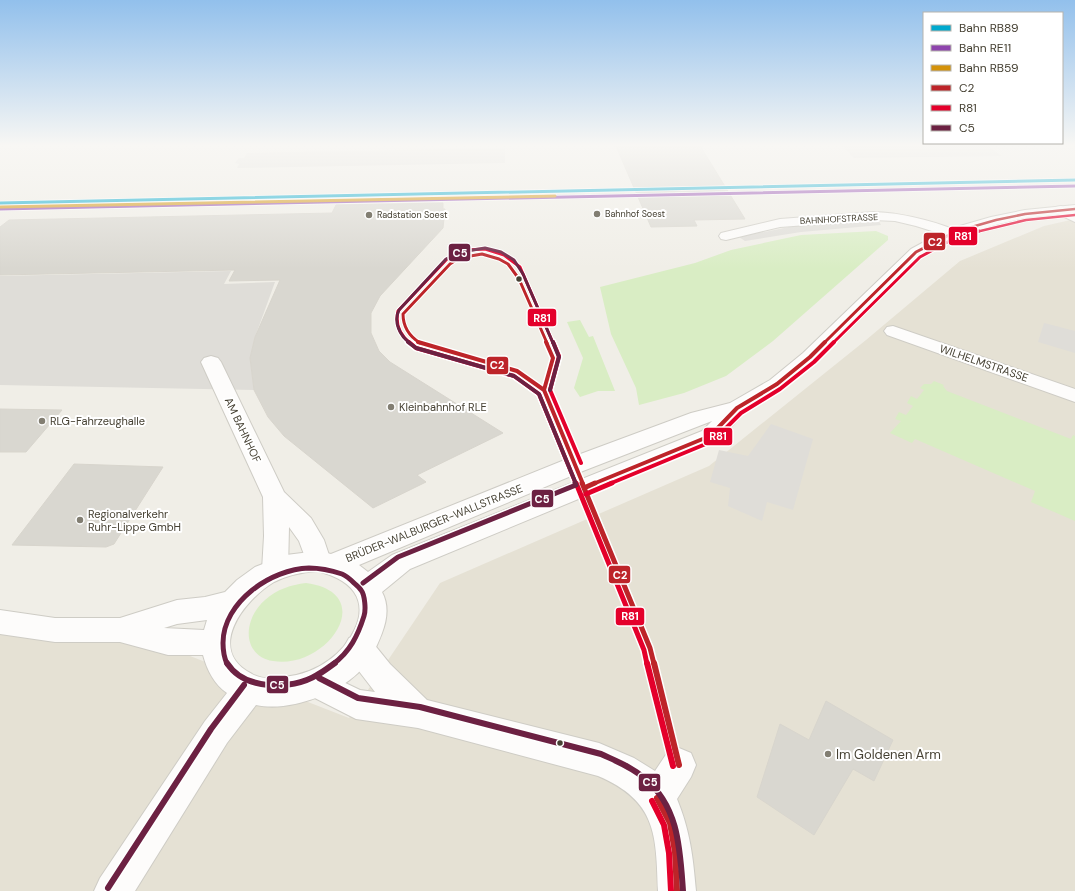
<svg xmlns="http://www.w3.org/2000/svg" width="1075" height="891" font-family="'DM Sans',sans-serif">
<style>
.residential{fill:#e5e1d4}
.green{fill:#d9edc4}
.parking{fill:#dfddd8}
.building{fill:#d9d7d0;stroke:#d8d5cd}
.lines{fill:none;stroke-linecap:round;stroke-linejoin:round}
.minor-casing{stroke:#ceccc5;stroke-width:2}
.tertiary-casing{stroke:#ceccc5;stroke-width:2}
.minor{fill:#fdfcfb;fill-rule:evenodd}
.tertiary{fill:#fdfcfb;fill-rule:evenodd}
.rail-casing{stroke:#d9d9d8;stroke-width:2.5}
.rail{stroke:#fff;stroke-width:1.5;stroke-dasharray:5;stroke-linecap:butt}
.bus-1-far4-casing{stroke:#fff;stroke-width:4}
.bus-1-far3-casing{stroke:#fff;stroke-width:5}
.bus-1-far2-casing{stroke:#fff;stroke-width:7}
.bus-1-far1-casing{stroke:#fff;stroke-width:8}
.bus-1-casing{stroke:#fff;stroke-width:9}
.bus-2-far4-casing{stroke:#fff;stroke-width:4}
.bus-2-far3-casing{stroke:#fff;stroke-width:5}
.bus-2-far2-casing{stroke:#fff;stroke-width:7}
.bus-2-far1-casing{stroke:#fff;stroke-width:8}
.bus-2-casing{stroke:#fff;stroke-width:9}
.bus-3-far3-casing{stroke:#fff;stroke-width:5}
.bus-3-far2-casing{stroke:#fff;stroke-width:7}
.bus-3-far1-casing{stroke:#fff;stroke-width:8}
.bus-3-casing{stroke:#fff;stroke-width:9}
.bus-1-far4{stroke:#bd2429;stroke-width:2.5}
.bus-1-far3{stroke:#bd2429;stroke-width:3}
.bus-1-far2{stroke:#bd2429;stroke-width:4}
.bus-1-far1{stroke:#bd2429;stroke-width:5}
.bus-1{stroke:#bd2429;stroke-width:6}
.bus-2-far4{stroke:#e4002b;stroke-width:2.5}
.bus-2-far3{stroke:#e4002b;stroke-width:3}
.bus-2-far2{stroke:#e4002b;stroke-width:4}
.bus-2-far1{stroke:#e4002b;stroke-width:5}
.bus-2{stroke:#e4002b;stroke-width:6}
.bus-3-far3{stroke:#6c2142;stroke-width:3}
.bus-3-far2{stroke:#6c2142;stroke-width:4}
.bus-3-far1{stroke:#6c2142;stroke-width:5}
.bus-3{stroke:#6c2142;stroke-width:6}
.rail-1-casing{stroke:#fff;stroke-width:4.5}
.rail-2-casing{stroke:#fff;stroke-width:4.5}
.rail-3-casing{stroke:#fff;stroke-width:4.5}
.rail-1{stroke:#00a9ce;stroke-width:3}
.rail-2{stroke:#8e44ad;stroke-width:3}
.rail-3{stroke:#d4920a;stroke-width:3}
.poi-dot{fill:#827e72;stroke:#fff;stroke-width:1.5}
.bus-dot{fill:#464133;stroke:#fff;stroke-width:1.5}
.labels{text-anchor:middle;stroke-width:4;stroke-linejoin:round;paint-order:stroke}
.far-poi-label{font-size:9px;fill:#464133;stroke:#fff;text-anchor:start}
.far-street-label{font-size:9px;fill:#464133;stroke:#fff}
.street-label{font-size:11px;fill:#464133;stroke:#fff}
.poi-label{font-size:11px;fill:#464133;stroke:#fff;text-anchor:start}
.near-poi-label{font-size:13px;fill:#464133;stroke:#fff;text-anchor:start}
.line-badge{stroke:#fff;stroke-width:1.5}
.badge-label{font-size:11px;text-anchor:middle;font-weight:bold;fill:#fff}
</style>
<rect width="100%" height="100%" fill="#f0eee7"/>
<path class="residential" d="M 1075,219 L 1075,891 L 0,891 L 0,631 L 167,647 L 349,718 L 440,583 L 709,466 L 866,340 L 960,261 L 1044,226 Z"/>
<path class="green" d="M 876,231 L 888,236 L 888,240 L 773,341 L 726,376 L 684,393 L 639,405 L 636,388 L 611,334 L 600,287 L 695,263 L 731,250 L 801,235 Z
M 580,320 L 589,337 L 593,336 L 615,391 L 598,391 L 580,397 L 574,388 L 583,358 L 567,322 Z
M 934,381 L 944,385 L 943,386 L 947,391 L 1071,439 L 1073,435 L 1075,436 L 1075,521 L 1031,502 L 1035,491 L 915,439 L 912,443 L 890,433 L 901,421 L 895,419 L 899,412 L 906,415 L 913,406 L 907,403 L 911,396 L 917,399 L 924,390 L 920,388 L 924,384 L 931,384 Z
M 306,583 C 380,593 327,670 273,661 C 240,655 244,618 265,600 C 277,589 291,585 306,583 Z"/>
<path class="parking" d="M 840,144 L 985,144 L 1002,156 L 854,158 Z
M 505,148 L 505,163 L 237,168 L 239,164 L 235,163 L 239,158 L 244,158 L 247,153 Z
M 879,221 L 881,225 L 801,232 L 745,241 L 739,237 L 794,226 Z
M 231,271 L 224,284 L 275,282 L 255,337 L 250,358 L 254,390 L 0,385 L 0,276 Z
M 1044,323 L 1075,331 L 1075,353 L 1038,342 Z
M 771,424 L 813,439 L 793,510 L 767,502 L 762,521 L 728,506 L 730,488 L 710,482 L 719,450 L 748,456 Z"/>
<path class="building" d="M 615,144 L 699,144 L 745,219 L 694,220 L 697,226 L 651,227 Z
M 443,203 L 443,209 L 445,209 L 443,228 L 380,296 L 371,313 L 371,333 L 379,351 L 390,362 L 503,433 L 417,475 L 426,482 L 373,508 L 284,436 L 268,417 L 254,390 L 250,358 L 255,337 L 280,280 L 229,281 L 235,270 L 0,275 L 0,227 L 9,220 L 332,213 L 336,205 Z
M 0,409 L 62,410 L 26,452 L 0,452 Z
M 74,464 L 163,467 L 114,544 L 106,547 L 12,545 Z
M 826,701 L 893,740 L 874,781 L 853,769 L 814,835 L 757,797 L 780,724 L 809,740 Z"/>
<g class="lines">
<defs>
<path id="minor" d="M 1061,206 L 1075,212 L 1075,222 L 1056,213 L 1054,210 L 1056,207 Z
M 874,212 C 903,213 929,220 956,230 L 958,233 L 956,236 L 951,237 L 916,226 L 895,221 L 874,220 L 780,227 L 726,240 L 721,239 L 719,236 L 721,233 L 780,219 Z
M 893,326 L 1075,389 L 1075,402 L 887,335 L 884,331 L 887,327 Z
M 211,356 L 218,358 L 221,362 L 284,492 L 311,518 L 324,540 L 331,561 L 327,568 L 318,571 L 309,568 L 299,541 L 289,527 L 288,570 L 284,577 L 275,581 L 266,577 L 262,570 L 264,536 L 263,497 L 201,362 L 204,358 Z
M 359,634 L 369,638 L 390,664 L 427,700 L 599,743 L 634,758 L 655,771 L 667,753 L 679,748 L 691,753 L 696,765 L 691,777 L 677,799 C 690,831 693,856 696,891 L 658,891 C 656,835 657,801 598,776 L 418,728 L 356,719 L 305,693 L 301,683 L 305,673 L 316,669 L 360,690 L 375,692 L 355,666 L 344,647 L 349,638 Z"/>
<path id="tertiary" d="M 1075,205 L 1075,213 L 1025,218 L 999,224 L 956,236 L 921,255 L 817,361 L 784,388 L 744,413 L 718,441 L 410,569 L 382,592 C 389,605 387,620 382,633 C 377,647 369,662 358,673 C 335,695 288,712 256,705 L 227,743 L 135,891 L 94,891 L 100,878 L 205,721 L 227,693 C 214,684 207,670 203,655 L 168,655 L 120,642 L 55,642 L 0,634 L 0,610 L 55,618 L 120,618 L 177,600 L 205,597 L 225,592 L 237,580 L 255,567 L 286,555 L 318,551 L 331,554 L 567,459 L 691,413 L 730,403 L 770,380 L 803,353 L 911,249 L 946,230 L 991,217 L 1025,210 ZM 712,421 L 702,431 L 392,555 L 368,572 L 359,565 L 583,471 ZM 318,571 C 331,575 346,580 354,592 C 370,615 348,647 329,660 C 316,670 301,675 284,677 C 274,679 261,679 252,674 C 205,650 244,600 274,582 C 288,575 303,572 318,571 ZM 207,620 L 204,630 L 164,628 L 177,624 Z"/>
</defs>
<use href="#minor" class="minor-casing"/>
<use href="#tertiary" class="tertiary-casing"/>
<use href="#minor" class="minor"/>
<use href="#tertiary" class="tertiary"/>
<defs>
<path id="rail" d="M 555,196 L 1075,185"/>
</defs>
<use href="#rail" class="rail-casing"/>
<use href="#rail" class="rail"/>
<defs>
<path id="bus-1-far4" d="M 954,232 L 996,220 L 1025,214 L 1075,209"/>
<path id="bus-1-far3" d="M 420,343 C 409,336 403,327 403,314 L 450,264 L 459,258 L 482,254 L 499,259 L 508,264 L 519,279 L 547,343
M 824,343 L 916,252 L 957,231"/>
<path id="bus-1-far2" d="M 418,342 L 517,371 L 544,390 L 553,358 L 546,342
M 544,390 L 583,484
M 593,484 L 710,436 L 737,408 L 777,384 L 810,357 L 825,342"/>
<path id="bus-1-far1" d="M 582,483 L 650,648 L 654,664
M 584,488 L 595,483"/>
<path id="bus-1" d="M 654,663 L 679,765
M 657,798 L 670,823 L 675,852 L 677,891"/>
<path id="bus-2-far4" d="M 976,232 L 1026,220 L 1075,215"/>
<path id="bus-2-far3" d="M 410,343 C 399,334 395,324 398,311 L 447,259 L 465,250 L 485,249 L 504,255 L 520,267 L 553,343
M 833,343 L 920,257 L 953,239 L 979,231"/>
<path id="bus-2-far2" d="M 409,342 L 416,348 L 514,376 L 539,394 L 576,484
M 553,342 L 559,356 L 550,390 L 581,463
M 609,484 L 713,441 L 741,413 L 780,389 L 814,362 L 834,342"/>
<path id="bus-2-far1" d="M 576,483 L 644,650 L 647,664
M 586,494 L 612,483"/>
<path id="bus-2" d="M 647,663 L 673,766
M 652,801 L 664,825 L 669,853 L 671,891"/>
<path id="bus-3-far3" d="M 410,343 C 400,336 393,322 399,310 L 446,259 L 461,252 L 485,248 L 501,252 L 514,260 L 523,274 L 553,343"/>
<path id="bus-3-far2" d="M 408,342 L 416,348 L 514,376 L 539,394 L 576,484
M 550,390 L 559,357 L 553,342"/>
<path id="bus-3-far1" d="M 363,583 L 398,557 L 576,485 L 575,483
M 227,664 C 224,657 223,651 223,643 C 223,602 271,569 309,568 C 319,568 333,571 342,574 C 347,576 351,580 354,583 C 356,585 359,587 361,590 C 365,595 366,610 364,616 C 358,635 350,652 333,664"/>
<path id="bus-3" d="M 227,663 C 244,690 291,691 317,675 C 323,672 329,667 335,663
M 319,678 L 358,698 L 420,707 L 601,754 C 616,761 632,767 644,778 C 679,806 680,850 683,891
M 108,888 L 211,729 L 244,685"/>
</defs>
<use href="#bus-1-far4" class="bus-1-far4-casing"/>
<use href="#bus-1-far3" class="bus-1-far3-casing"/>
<use href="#bus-1-far2" class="bus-1-far2-casing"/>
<use href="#bus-1-far1" class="bus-1-far1-casing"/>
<use href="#bus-1" class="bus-1-casing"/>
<use href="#bus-2-far4" class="bus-2-far4-casing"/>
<use href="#bus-2-far3" class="bus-2-far3-casing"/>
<use href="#bus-2-far2" class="bus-2-far2-casing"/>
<use href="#bus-2-far1" class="bus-2-far1-casing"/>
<use href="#bus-2" class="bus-2-casing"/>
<use href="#bus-3-far3" class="bus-3-far3-casing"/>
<use href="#bus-3-far2" class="bus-3-far2-casing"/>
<use href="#bus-3-far1" class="bus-3-far1-casing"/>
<use href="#bus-3" class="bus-3-casing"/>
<use href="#bus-1-far4" class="bus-1-far4"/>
<use href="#bus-1-far3" class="bus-1-far3"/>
<use href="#bus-1-far2" class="bus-1-far2"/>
<use href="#bus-1-far1" class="bus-1-far1"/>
<use href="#bus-1" class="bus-1"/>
<use href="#bus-2-far4" class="bus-2-far4"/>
<use href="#bus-2-far3" class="bus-2-far3"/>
<use href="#bus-2-far2" class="bus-2-far2"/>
<use href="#bus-2-far1" class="bus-2-far1"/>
<use href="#bus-2" class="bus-2"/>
<use href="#bus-3-far3" class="bus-3-far3"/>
<use href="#bus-3-far2" class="bus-3-far2"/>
<use href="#bus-3-far1" class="bus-3-far1"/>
<use href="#bus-3" class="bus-3"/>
<defs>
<path id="rail-1" d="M 0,203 L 1075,180"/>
<path id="rail-2" d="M 0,209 L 1075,186"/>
<path id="rail-3" d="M 0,207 L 555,196"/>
</defs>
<use href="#rail-1" class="rail-1-casing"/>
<use href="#rail-2" class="rail-2-casing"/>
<use href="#rail-3" class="rail-3-casing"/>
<use href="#rail-1" class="rail-1"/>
<use href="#rail-2" class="rail-2"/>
<use href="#rail-3" class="rail-3"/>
</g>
<linearGradient id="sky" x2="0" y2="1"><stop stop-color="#92c0ec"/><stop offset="0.54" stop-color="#f8f7f4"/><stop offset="1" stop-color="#f8f7f4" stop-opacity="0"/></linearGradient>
<rect width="1075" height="269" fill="url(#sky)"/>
<g class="poi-dot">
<circle cx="597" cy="214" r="4"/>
<circle cx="369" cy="215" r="4"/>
<circle cx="391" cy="407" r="4"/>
<circle cx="42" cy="421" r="4"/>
<circle cx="80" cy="520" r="4"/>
<circle cx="828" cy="754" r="4"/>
</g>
<g class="bus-dot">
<circle cx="519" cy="279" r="3.5"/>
<circle cx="560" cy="743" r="3.5"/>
</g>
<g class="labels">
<g class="far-poi-label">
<text x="605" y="217">Bahnhof Soest</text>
<text x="377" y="218">Radstation Soest</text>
</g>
<g class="far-street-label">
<text transform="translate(839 219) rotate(-3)" y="3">BAHNHOFSTRASSE</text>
</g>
<g class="street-label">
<text transform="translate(984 363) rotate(19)" y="4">WILHELMSTRASSE</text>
<text transform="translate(243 430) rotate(65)" y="4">AM BAHNHOF</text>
<text transform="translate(434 523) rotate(-22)" y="4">BRÜDER-WALBURGER-WALLSTRASSE</text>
</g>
<g class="poi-label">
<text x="399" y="411">Kleinbahnhof RLE</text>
<text x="50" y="425">RLG-Fahrzeughalle</text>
<text x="88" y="518">Regionalverkehr<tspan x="88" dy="13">Ruhr-Lippe GmbH</tspan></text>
</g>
<g class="near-poi-label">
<text x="836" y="759">Im Goldenen Arm</text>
</g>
</g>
<g class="line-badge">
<rect x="948" y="226" width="30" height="20" rx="4" fill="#e4002b"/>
<rect x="923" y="232" width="23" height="19" rx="4" fill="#bd2429"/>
<rect x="448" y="243" width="23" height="19" rx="4" fill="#6c2142"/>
<rect x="527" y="308" width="30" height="19" rx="4" fill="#e4002b"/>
<rect x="486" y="356" width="23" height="19" rx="4" fill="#bd2429"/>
<rect x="703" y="427" width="30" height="19" rx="4" fill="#e4002b"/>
<rect x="531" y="489" width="23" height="19" rx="4" fill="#6c2142"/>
<rect x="608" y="565" width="23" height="19" rx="4" fill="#bd2429"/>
<rect x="615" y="607" width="30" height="19" rx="4" fill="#e4002b"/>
<rect x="266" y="675" width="23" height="19" rx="4" fill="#6c2142"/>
<rect x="638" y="773" width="23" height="19" rx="4" fill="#6c2142"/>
</g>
<g class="badge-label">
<text x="963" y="240">R81</text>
<text x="935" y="246">C2</text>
<text x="460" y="257">C5</text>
<text x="542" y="322">R81</text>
<text x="497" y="369">C2</text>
<text x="718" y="440">R81</text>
<text x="542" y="503">C5</text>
<text x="620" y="579">C2</text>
<text x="630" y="620">R81</text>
<text x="277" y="689">C5</text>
<text x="650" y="786">C5</text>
</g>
<rect x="923" y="12" width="140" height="132" fill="#ffffff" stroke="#b5b3ad"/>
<rect x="931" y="25" width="20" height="6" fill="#00a9ce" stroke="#b5b3ad"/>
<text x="959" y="32" font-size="12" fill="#464133">Bahn RB89</text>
<rect x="931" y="45" width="20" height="6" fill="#8e44ad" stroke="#b5b3ad"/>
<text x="959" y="52" font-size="12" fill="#464133">Bahn RE11</text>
<rect x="931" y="65" width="20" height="6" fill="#d4920a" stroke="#b5b3ad"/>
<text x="959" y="72" font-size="12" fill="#464133">Bahn RB59</text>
<rect x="931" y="85" width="20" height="6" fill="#bd2429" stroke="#b5b3ad"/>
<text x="959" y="92" font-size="12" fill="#464133">C2</text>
<rect x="931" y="105" width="20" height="6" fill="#e4002b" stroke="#b5b3ad"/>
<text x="959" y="112" font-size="12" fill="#464133">R81</text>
<rect x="931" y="125" width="20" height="6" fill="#6c2142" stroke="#b5b3ad"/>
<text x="959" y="132" font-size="12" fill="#464133">C5</text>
</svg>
